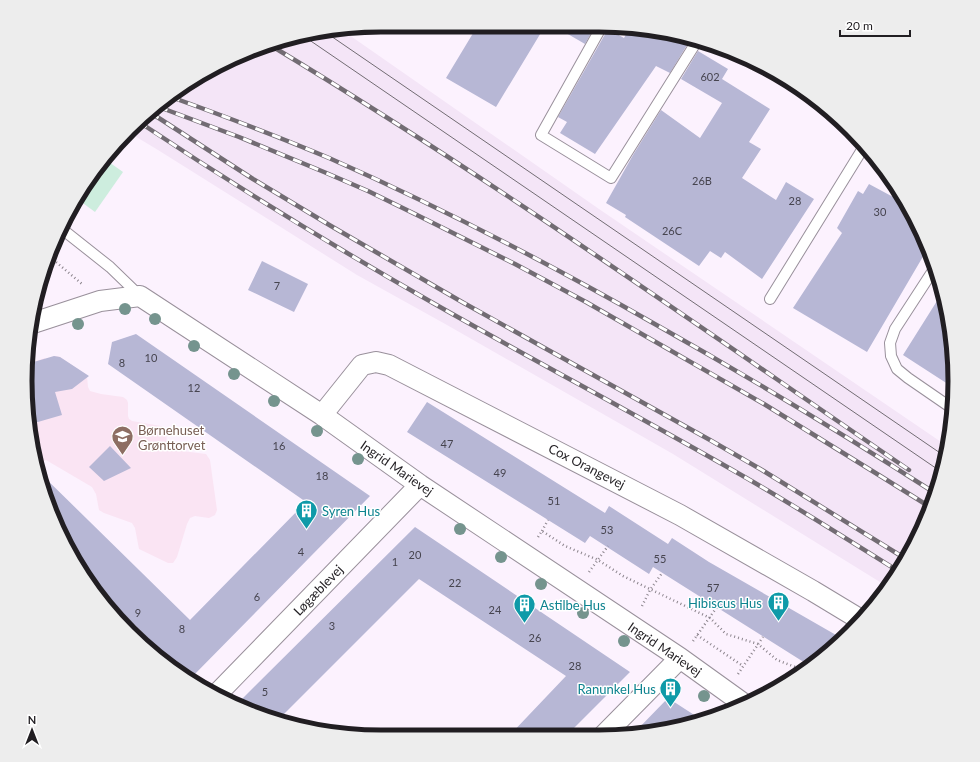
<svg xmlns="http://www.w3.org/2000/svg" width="980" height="762" font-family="Lato,sans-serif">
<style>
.built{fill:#f4e5f7}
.education{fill:#fae4f3}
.green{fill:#cdedde}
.building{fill:#b7b7d5}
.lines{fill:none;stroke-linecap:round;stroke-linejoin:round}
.lane-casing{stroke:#99909b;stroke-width:12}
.street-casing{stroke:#99909b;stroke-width:22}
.path{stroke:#8c858d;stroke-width:2.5;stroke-dasharray:1 3;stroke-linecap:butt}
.lane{stroke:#fff;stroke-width:10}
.street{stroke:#fff;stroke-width:20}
.tram{stroke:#726c73;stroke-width:1}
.rail-casing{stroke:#726c73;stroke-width:4.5}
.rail{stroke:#fff;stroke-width:3;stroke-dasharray:9;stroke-linecap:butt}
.tree{fill:#75948e}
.labels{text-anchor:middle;stroke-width:3;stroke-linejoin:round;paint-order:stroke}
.number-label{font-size:11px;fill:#46444f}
.education-label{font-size:13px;fill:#785e54;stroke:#fff;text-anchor:start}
.street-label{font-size:13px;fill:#211e22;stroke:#fff}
.culture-label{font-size:13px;fill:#0d838f;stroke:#fff;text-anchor:start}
.rim{fill:none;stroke:#211e22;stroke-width:5}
</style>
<rect width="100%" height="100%" fill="#fcf2fe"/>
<path class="built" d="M 342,30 L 599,209 L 947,446 L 943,473 L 918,538 L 888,587 L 673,454 L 447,325 L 357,275 L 158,150 L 128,132 L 203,73 L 289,37 Z"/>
<path class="education" d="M 57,356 L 60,357 L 85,374 L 87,376 L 88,387 L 90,391 L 101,394 L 123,397 L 127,400 L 128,403 L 128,416 L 129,419 L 132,421 L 161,426 L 163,427 L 166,431 L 167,445 L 169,448 L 174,450 L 206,454 L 210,460 L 217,510 L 215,515 L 209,518 L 195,516 L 190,518 L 187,524 L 177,557 L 173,563 L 168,563 L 139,549 L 135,528 L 132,523 L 104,513 L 99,510 L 96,494 L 92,487 L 46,460 L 36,465 L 25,381 L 27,364 L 45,358 L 45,360 Z"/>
<path class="green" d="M 106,160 L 123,172 L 95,212 L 76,198 Z"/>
<path class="building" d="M 478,25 L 545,26 L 496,107 L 446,78 Z
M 554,26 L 595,26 L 585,44 Z
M 630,27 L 673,36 L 687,45 L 670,73 L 656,66 L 595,154 L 560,133 L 567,122 L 558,117 L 608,29 L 624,38 Z
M 698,51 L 728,69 L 722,79 L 770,109 L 749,142 L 761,149 L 742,178 L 776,200 L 786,182 L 814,199 L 762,279 L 725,252 L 721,258 L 710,251 L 699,266 L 625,217 L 626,215 L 606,203 L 633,155 L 661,110 L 700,138 L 722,103 L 681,79 Z
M 869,184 L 908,205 L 928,248 L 867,352 L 793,308 L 842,233 L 837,228 L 858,191 L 863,194 Z
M 262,261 L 308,284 L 294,312 L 248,290 Z
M 942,293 L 952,334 L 954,388 L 903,355 Z
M 136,334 L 370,496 L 190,679 L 85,576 L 73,559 L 37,473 L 37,470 L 190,620 L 306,502 L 108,364 L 112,342 Z
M 54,356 L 60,357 L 89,376 L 72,389 L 55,392 L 62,415 L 31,424 L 25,381 L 27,364 Z
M 427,402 L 605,513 L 609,506 L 668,544 L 672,538 L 709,562 L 843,639 L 834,648 L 810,666 L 653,567 L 649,574 L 590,536 L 585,543 L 407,432 Z
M 110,446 L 131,468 L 104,481 L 89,467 Z
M 415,527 L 630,672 L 566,736 L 508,737 L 566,676 L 419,579 L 278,720 L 245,710 L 236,705 Z
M 668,698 L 702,720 L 633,734 Z"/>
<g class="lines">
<defs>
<path id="lane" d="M 602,26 L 541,135 L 611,178 L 697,41
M 62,229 L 110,267 L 140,296
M 936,266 L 895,329 L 890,343 L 891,356 L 897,369 L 908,378 L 953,409
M 770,299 L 865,145"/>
<path id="street" d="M 33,323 L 100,301 L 140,296 L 322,415 L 420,485 L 680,658 L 744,704
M 322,415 L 362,365 L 376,362 L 389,365 L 680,515 L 813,591 L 861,620
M 216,695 L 420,485
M 603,736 L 680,658"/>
</defs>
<use href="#lane" class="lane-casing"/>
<use href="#street" class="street-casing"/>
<path class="path" d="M 50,257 L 82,284
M 542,531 L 548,520
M 538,537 L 542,531 L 565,546 L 598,560 L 623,576 L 710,618 L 726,634 L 758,644 L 777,660 L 803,670
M 589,572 L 608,546
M 642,606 L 650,590 L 662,573
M 697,635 L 743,666
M 693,641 L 717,607
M 738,674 L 763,637"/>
<use href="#lane" class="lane"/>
<use href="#street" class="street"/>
<path class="tram" d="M 325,32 L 946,457
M 302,35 L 943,473"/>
<defs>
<path id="rail" d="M 270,45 C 489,177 698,326 909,470
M 171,97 C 224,116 277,136 329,158 C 440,207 548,263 653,323 C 749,377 843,434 935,493
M 159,107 L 239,137 L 324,172 L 368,191 L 415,214 L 515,264 L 586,302 L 764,404 L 882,477 L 930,507
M 151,113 L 253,179 L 331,226 L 462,302 L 710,440 L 762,470 L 906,559
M 139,122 C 235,186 333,246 433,303 C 540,364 648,421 755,483 C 803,511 850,541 898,571"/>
</defs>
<use href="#rail" class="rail-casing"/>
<use href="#rail" class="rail"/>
</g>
<g class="tree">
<circle cx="125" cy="309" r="6"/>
<circle cx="155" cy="319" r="6"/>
<circle cx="78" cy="324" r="6"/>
<circle cx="194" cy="346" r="6"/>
<circle cx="234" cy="374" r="6"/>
<circle cx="274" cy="401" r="6"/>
<circle cx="317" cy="431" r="6"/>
<circle cx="358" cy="459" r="6"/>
<circle cx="460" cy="529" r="6"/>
<circle cx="501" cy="557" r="6"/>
<circle cx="541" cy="584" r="6"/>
<circle cx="583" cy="613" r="6"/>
<circle cx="624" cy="641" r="6"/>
<circle cx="704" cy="696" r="6"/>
</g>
<defs>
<symbol id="school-pin" viewBox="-11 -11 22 30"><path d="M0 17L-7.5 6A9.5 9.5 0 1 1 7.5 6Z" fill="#8d6e63" stroke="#fff"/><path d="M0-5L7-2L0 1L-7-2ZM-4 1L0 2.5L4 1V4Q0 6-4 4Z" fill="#fff"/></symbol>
<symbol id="building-pin" viewBox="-11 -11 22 30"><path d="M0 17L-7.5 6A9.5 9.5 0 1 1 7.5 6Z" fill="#0f9aa8" stroke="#fff"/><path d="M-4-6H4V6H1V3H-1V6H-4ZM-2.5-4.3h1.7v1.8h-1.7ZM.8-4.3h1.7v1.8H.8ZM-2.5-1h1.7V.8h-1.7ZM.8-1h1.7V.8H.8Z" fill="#fff"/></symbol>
</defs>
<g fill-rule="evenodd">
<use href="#school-pin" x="110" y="424" width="25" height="34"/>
<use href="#building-pin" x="294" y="498" width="25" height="34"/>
<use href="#building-pin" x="766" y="590" width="25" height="34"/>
<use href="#building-pin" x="512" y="592" width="25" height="34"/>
<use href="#building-pin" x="658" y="676" width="25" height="34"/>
</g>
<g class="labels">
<g class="number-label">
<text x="710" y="81">602</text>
<text x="702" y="185">26B</text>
<text x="795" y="205">28</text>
<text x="880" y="216">30</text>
<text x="672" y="235">26C</text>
<text x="277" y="290">7</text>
<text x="151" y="362">10</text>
<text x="122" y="367">8</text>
<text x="194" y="392">12</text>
<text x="447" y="448">47</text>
<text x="279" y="450">16</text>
<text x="500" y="477">49</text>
<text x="322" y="480">18</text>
<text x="554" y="505">51</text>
<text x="607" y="534">53</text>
<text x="301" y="556">4</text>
<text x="415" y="559">20</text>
<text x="660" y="563">55</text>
<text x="395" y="566">1</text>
<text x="455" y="587">22</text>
<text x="713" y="592">57</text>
<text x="257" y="601">6</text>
<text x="495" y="614">24</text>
<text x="138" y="617">9</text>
<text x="332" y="630">3</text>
<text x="182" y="633">8</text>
<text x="535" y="642">26</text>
<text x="575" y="670">28</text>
<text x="265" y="696">5</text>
</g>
<g class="education-label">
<text x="138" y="435">Børnehuset<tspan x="138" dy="15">Grønttorvet</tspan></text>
</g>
<g class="street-label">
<text transform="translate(587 466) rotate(27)" y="5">Cox Orangevej</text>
<text transform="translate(397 468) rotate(35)" y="5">Ingrid Marievej</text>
<text transform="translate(318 590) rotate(-46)" y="5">Løgæblevej</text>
<text transform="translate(665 649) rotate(34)" y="5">Ingrid Marievej</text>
</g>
<g class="culture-label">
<text x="322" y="516">Syren Hus</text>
<text x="762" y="608" text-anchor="end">Hibiscus Hus</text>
<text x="540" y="610">Astilbe Hus</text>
<text x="656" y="694" text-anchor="end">Ranunkel Hus</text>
</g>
</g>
<path d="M0 0H980V762H0ZM381 32H599A349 349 0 0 1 948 381V381A349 349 0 0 1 599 730H381A349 349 0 0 1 32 381V381A349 349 0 0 1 381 32Z" fill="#ededed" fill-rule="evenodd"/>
<path class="rim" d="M381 32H599A349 349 0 0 1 948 381V381A349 349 0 0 1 599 730H381A349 349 0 0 1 32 381V381A349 349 0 0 1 381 32Z"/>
<g transform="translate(32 730)" stroke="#ffffff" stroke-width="3" paint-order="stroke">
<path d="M0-3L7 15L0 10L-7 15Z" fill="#211e22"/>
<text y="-6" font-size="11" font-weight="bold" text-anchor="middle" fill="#211e22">N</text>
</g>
<path d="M840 30v6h70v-6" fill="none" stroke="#211e22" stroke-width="2"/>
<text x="846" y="30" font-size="12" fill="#211e22" stroke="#ffffff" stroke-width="3" paint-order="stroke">20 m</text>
</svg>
